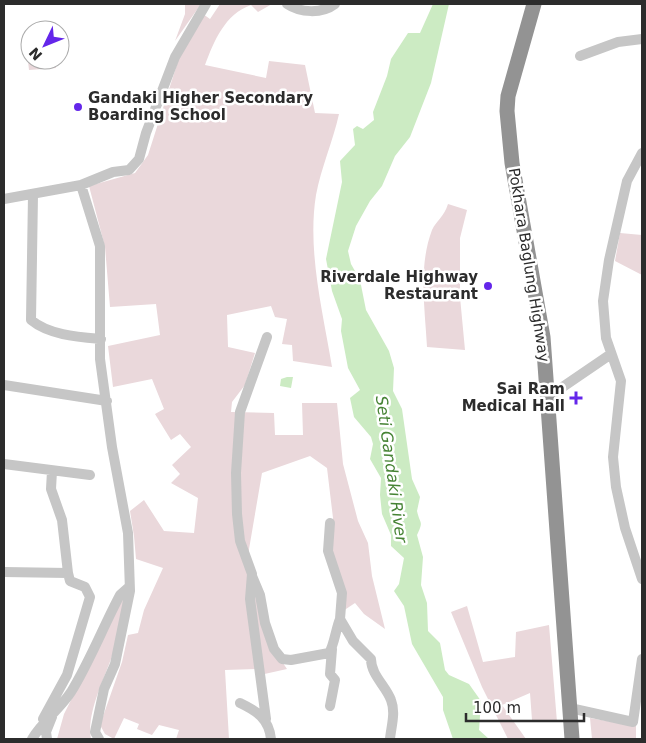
<svg xmlns="http://www.w3.org/2000/svg" width="646" height="743" font-family="'DejaVu Sans',sans-serif">
<style>
.green{fill:#ead8db}
.water{fill:#ccebc3}
.lines{fill:none;stroke-linecap:round;stroke-linejoin:round}
.minor{stroke:#c6c6c6;stroke-width:10}
.highway{stroke:#939393;stroke-width:15}
.poi-dot{fill:#6426ea;stroke:#fff;stroke-width:2}
.labels{text-anchor:middle;stroke-width:5;stroke-linejoin:round;paint-order:stroke}
.poi-label{font-size:15px;font-weight:bold;fill:#2c2c2c;stroke:#fff;text-anchor:end}
.street-label{font-size:15px;fill:#2c2c2c;stroke:#fff}
.water-label{font-size:16px;font-style:italic;fill:#468334;stroke:#fff}
</style>
<rect width="100%" height="100%" fill="#fff"/>
<path class="green" d="M 185,4 L 201,4 L 175,41 L 185,14 Z
M 220,4 L 272,4 L 258,12 L 251,5 C 225,14 214,41 205,65 L 266,78 L 269,61 L 305,65 L 315,113 L 339,114 C 333,141 321,168 316,195 C 307,251 323,312 332,367 L 293,361 L 292,345 L 282,344 L 287,319 L 275,317 L 271,306 L 227,315 L 228,347 L 255,353 L 245,385 L 232,402 L 231,412 L 274,413 L 275,435 L 303,435 L 302,403 L 337,403 L 343,464 L 358,521 L 368,543 L 372,576 L 385,629 L 364,614 L 355,603 L 343,611 L 332,552 L 333,518 L 327,468 L 310,456 L 262,473 L 248,555 L 277,654 L 287,669 L 260,675 L 257,669 L 225,670 L 229,739 L 176,739 L 179,730 L 159,725 L 152,735 L 137,729 L 139,724 L 124,718 L 114,739 L 105,734 L 100,725 L 122,662 L 128,635 L 138,633 L 144,610 L 163,568 L 136,559 L 134,536 L 130,511 L 144,500 L 164,531 L 194,533 L 198,498 L 171,483 L 180,474 L 172,465 L 191,447 L 180,434 L 171,440 L 155,414 L 164,409 L 152,379 L 113,387 L 108,346 L 160,335 L 156,304 L 110,307 L 105,247 L 89,186 L 135,173 L 148,155 L 180,55 L 203,14 L 210,19 Z
M 27,52 L 30,52 L 30,60 L 55,60 L 56,68 L 29,70 Z
M 448,204 L 467,210 L 460,238 L 460,297 L 465,350 L 427,347 C 425,309 418,267 432,230 C 436,221 444,217 448,204 Z
M 620,233 L 642,235 L 642,275 L 615,261 Z
M 123,597 L 125,600 C 121,618 118,636 113,653 C 105,678 86,713 91,739 L 57,739 L 64,714 Z
M 467,606 L 483,662 L 515,657 L 516,632 L 549,625 L 557,722 L 532,720 L 530,693 L 502,705 L 526,739 L 508,739 L 482,687 L 451,612 Z
M 590,718 L 636,726 L 636,739 L 592,739 Z"/>
<path class="water" d="M 433,4 L 449,4 L 431,83 L 410,137 L 395,156 L 382,186 L 370,201 L 356,226 L 348,251 L 351,264 L 360,280 L 366,310 L 389,351 L 394,368 L 393,391 L 402,409 L 412,479 L 420,497 L 417,511 C 420,525 424,520 417,535 L 423,557 L 421,585 L 427,603 L 428,631 L 440,643 L 445,670 L 449,675 L 469,684 L 481,701 L 479,730 L 489,739 L 453,739 L 443,710 L 443,697 L 412,644 L 404,606 L 394,591 L 399,584 L 404,558 L 391,546 L 391,535 L 382,514 L 380,495 L 381,478 L 370,459 L 373,444 L 371,437 L 354,417 L 350,398 L 360,390 L 348,368 L 341,331 L 342,319 L 332,291 L 326,259 L 342,182 L 340,161 L 355,145 L 353,129 L 357,126 L 363,129 L 374,120 L 373,112 L 387,76 L 391,59 L 408,33 L 420,33 Z
M 287,377 L 293,377 L 291,388 L 280,386 L 281,379 Z"/>
<g class="lines">
<path class="minor" d="M 287,4 C 300,13 322,14 335,4
M 580,56 L 618,42 L 642,39
M 642,153 L 627,181 L 609,260 L 603,301 L 606,338 L 621,381 L 613,457 L 616,487 L 625,528 L 642,579
M 81,185 L 100,246 L 100,359 L 112,447 L 128,533 L 130,591 L 115,664 L 104,689 L 95,732 L 99,739
M 33,195 L 31,320 C 49,335 78,337 101,339
M 4,199 L 81,185 L 113,172 L 129,170 L 139,159 L 146,133 L 175,57 L 206,4
M 4,385 L 107,401
M 548,397 L 611,354
M 4,464 L 90,475
M 330,523 L 328,551 L 342,593 L 340,619 L 353,641 L 371,659 C 371,675 386,686 391,700 C 396,713 391,727 390,739
M 4,572 L 68,573 L 62,520 L 51,489 L 52,471
M 252,576 L 260,595 L 265,623 L 274,649 L 282,659 L 291,660 L 329,653 C 334,646 336,628 340,619
M 240,703 C 257,711 269,719 271,739
M 330,706 L 335,680 L 330,674 L 332,649
M 570,708 L 633,722 L 642,659
M 43,719 L 67,675 L 90,597 L 85,587 L 70,581 L 68,573
M 266,719 L 250,599 L 252,574 L 240,541 L 237,514 L 236,473 L 240,412 L 267,337
M 32,739 C 43,721 59,710 71,692 C 90,661 103,627 120,595 L 129,587
M 47,739 L 46,732 L 52,717"/>
<path class="highway" d="M 534,4 L 508,96 L 507,111 L 512,163 L 543,337 L 572,739"/>
</g>
<g class="poi-dot">
<circle cx="78" cy="107" r="5"/>
<circle cx="488" cy="286" r="5"/>
<path d="M573.5 390.5h5v5h5v5h-5v5h-5v-5h-5v-5h5z"/>
</g>
<g class="labels">
<g class="poi-label">
<text x="88" y="103" text-anchor="start">Gandaki Higher Secondary<tspan x="88" dy="17">Boarding School</tspan></text>
<text x="478" y="282">Riverdale Highway<tspan x="478" dy="17">Restaurant</tspan></text>
<text x="565" y="394">Sai Ram<tspan x="565" dy="17">Medical Hall</tspan></text>
</g>
<g class="street-label">
<text transform="translate(529 265) rotate(81)" y="5">Pokhara Baglung Highway</text>
</g>
<g class="water-label">
<text transform="translate(392 469) rotate(82)" y="6">Seti Gandaki River</text>
</g>
</g>
<rect width="646" height="743" fill="none" stroke="#2c2c2c" stroke-width="10"/>
<g transform="translate(45 45) rotate(227)"><circle r="24" fill="#ffffff" stroke="#ababab"/>
<path d="M0-4L9 19L0 12L-9 19Z" fill="#6426ea"/>
<text y="-8" font-size="14" font-weight="bold" text-anchor="middle" fill="#2c2c2c">N</text>
</g>
<path d="M466 713v8h118v-8" fill="none" stroke="#2c2c2c" stroke-width="2.5"/>
<text x="473" y="713" font-size="15" fill="#2c2c2c" stroke="#ffffff" stroke-width="4" paint-order="stroke">100 m</text>
</svg>
